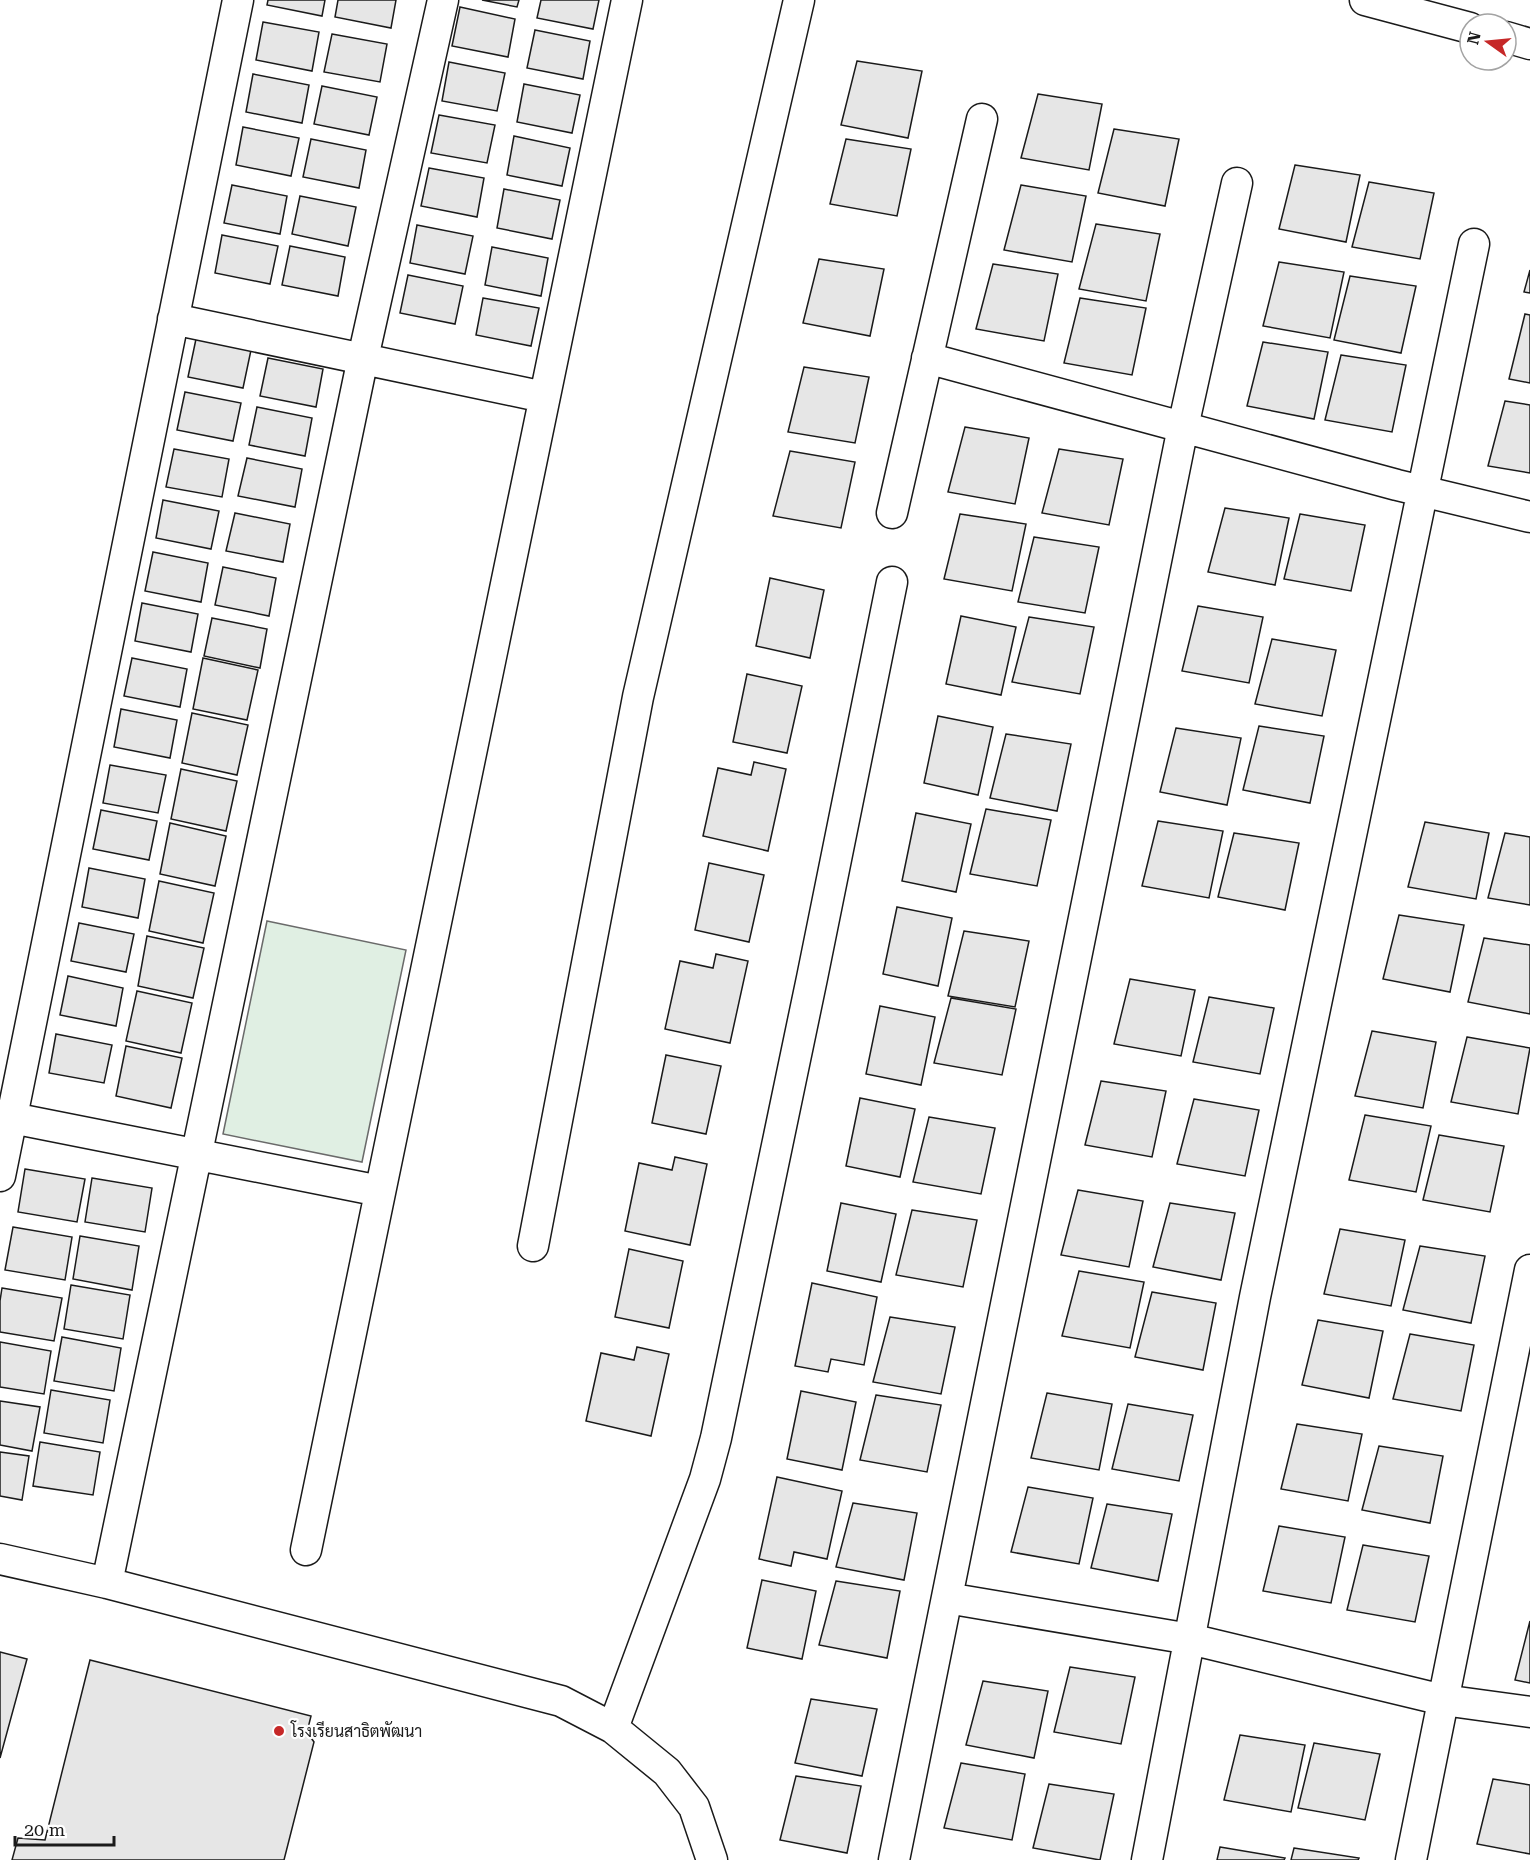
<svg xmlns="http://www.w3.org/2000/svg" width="1530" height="1860" font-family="'Roboto Serif',Sarabun,serif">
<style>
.green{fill:#e0efe3;stroke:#6a6a6a;stroke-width:1.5}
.building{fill:#e6e6e6;stroke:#1a1a1a;stroke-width:1.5}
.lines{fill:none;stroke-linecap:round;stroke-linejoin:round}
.minor-casing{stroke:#1a1a1a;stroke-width:33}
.minor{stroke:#fff;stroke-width:30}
.poi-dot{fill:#c62828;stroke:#fff;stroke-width:2}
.labels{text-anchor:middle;stroke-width:4.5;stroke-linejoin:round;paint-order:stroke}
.poi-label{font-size:16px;fill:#1a1a1a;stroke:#fff;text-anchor:start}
</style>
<rect width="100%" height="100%" fill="#fff"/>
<path class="green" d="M 267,921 L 406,950 L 362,1162 L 223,1134 Z"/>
<path class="building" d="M 268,0 L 325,0 L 322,16 L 267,5 Z
M 338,0 L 396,0 L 391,28 L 335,17 Z
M 482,0 L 519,0 L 517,7 Z
M 541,0 L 599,0 L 593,29 L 537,18 Z
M 460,7 L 515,19 L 508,57 L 452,46 Z
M 263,22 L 319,32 L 312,71 L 256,60 Z
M 535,30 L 590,41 L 583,79 L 527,68 Z
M 332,34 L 387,44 L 380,82 L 324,72 Z
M 857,61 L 922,71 L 908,138 L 841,125 Z
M 449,62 L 505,73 L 497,111 L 442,101 Z
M 253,74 L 309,85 L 302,123 L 246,112 Z
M 524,84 L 580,95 L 572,133 L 517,122 Z
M 322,86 L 377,97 L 369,135 L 314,124 Z
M 1038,94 L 1102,104 L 1089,170 L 1021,158 Z
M 439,115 L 495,125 L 487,163 L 431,153 Z
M 243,127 L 299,138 L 291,176 L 236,165 Z
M 1114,129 L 1179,139 L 1165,206 L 1098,193 Z
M 514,136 L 570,148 L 562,186 L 507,175 Z
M 311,139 L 366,150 L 359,188 L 303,177 Z
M 846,139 L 911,149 L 897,216 L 830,204 Z
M 1295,165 L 1360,175 L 1346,242 L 1279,229 Z
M 429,168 L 484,178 L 477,217 L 421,206 Z
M 1369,182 L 1434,193 L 1420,259 L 1352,247 Z
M 232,185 L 287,196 L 280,234 L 224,223 Z
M 1021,185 L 1086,196 L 1072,262 L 1004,250 Z
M 504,189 L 560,200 L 552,239 L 497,228 Z
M 300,196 L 356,207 L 348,246 L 292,234 Z
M 1096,224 L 1160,234 L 1146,301 L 1079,289 Z
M 417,225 L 473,236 L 465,274 L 410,263 Z
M 222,235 L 278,246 L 270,284 L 215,273 Z
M 290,246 L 345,257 L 338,296 L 282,285 Z
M 492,247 L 548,258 L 541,296 L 485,285 Z
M 819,259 L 884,269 L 870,336 L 803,323 Z
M 1279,262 L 1344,272 L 1330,338 L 1263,326 Z
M 993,264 L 1058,274 L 1044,341 L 976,329 Z
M 1530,270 L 1530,293 L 1524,292 Z
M 408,275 L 463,286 L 455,324 L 400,313 Z
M 1350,276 L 1416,286 L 1401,353 L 1334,340 Z
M 483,298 L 539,308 L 531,346 L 476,335 Z
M 1080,298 L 1146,308 L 1132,375 L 1064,363 Z
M 1525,314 L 1530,315 L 1530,383 L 1509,379 Z
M 196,339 L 251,350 L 243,388 L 188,377 Z
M 1263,342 L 1328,352 L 1314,419 L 1247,406 Z
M 1341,355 L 1406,365 L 1392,432 L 1325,420 Z
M 268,358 L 323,369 L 316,407 L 260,396 Z
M 804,367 L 869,377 L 855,443 L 788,432 Z
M 185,392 L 241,403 L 233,441 L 177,430 Z
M 1505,401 L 1530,405 L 1530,473 L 1488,466 Z
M 257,407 L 312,418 L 305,456 L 249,445 Z
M 965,427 L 1029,438 L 1015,504 L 948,492 Z
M 174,449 L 229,459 L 222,497 L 166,487 Z
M 1059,449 L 1123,459 L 1109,525 L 1042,513 Z
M 790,451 L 855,462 L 841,528 L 773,516 Z
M 247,458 L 302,469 L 295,507 L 238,496 Z
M 163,500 L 219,511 L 211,549 L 156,538 Z
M 1225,508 L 1289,518 L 1275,585 L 1208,572 Z
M 235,513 L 290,524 L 283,562 L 226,551 Z
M 960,514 L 1026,524 L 1012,591 L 944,579 Z
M 1300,514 L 1365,525 L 1351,591 L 1284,579 Z
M 1034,537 L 1099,547 L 1085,613 L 1018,602 Z
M 153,552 L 208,563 L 201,602 L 145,591 Z
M 223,567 L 276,578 L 269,616 L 215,605 Z
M 770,578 L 824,590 L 810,658 L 756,646 Z
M 142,603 L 198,614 L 191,652 L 135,641 Z
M 1198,606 L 1263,617 L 1249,683 L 1182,671 Z
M 961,616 L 1016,627 L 1001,695 L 946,684 Z
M 1029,617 L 1094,627 L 1080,694 L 1012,682 Z
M 212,618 L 267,629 L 260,668 L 204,656 Z
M 1272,639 L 1336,650 L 1322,716 L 1255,704 Z
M 132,658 L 187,669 L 180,707 L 124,696 Z
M 203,658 L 258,670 L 247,720 L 193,709 Z
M 747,674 L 802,686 L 787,753 L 733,742 Z
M 121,709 L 177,720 L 170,758 L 114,747 Z
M 192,713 L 248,725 L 237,775 L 182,763 Z
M 938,716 L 993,727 L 978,795 L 924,783 Z
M 1259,726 L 1324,736 L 1310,803 L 1243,790 Z
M 1176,728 L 1241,738 L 1227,805 L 1160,792 Z
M 1006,734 L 1071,744 L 1057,811 L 990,798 Z
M 754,762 L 786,769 L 768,851 L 703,836 L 718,768 L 751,775 Z
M 110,765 L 166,775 L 158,813 L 103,803 Z
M 181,769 L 237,781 L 226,831 L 171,819 Z
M 986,809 L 1051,820 L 1037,886 L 970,874 Z
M 101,810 L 157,821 L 149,860 L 93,849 Z
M 916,813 L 971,824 L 956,892 L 902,881 Z
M 1158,821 L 1223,831 L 1209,898 L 1142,886 Z
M 1425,822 L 1489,833 L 1476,899 L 1408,887 Z
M 170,823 L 226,836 L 215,886 L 160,874 Z
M 1234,833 L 1299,843 L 1285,910 L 1218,897 Z
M 1505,833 L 1530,837 L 1530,905 L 1488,898 Z
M 709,863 L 764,875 L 749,942 L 695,930 Z
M 89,868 L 145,879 L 138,918 L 82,907 Z
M 159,881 L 214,893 L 203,943 L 149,931 Z
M 897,907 L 952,918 L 938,986 L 883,974 Z
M 1399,915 L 1464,925 L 1450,992 L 1383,979 Z
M 79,923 L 134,934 L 126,972 L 71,961 Z
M 964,931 L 1029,941 L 1015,1007 L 948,996 Z
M 147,936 L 204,948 L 193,998 L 138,986 Z
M 1484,938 L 1530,945 L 1530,1014 L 1468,1002 Z
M 716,954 L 748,961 L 730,1043 L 665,1029 L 680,961 L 713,968 Z
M 68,976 L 123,988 L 116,1026 L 60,1015 Z
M 1130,979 L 1195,990 L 1181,1056 L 1114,1044 Z
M 137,991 L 192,1003 L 181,1053 L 126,1041 Z
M 1209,997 L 1274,1008 L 1260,1074 L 1193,1062 Z
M 951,998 L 1016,1009 L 1002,1075 L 934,1063 Z
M 880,1006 L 935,1017 L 921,1085 L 866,1074 Z
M 1372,1031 L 1436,1042 L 1423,1108 L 1355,1096 Z
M 56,1034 L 112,1045 L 104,1083 L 49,1073 Z
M 1467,1037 L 1530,1048 L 1518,1114 L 1451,1102 Z
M 126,1046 L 182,1058 L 171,1108 L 116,1096 Z
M 666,1055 L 721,1066 L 706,1134 L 652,1123 Z
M 1101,1081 L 1166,1091 L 1152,1157 L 1085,1145 Z
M 860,1098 L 915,1109 L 900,1177 L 846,1166 Z
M 1194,1099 L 1259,1110 L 1245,1176 L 1177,1164 Z
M 1365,1115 L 1431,1126 L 1416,1192 L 1349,1180 Z
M 929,1117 L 995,1128 L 981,1194 L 913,1182 Z
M 1439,1135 L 1504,1146 L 1490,1212 L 1423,1200 Z
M 675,1157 L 707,1164 L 690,1245 L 625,1231 L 639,1163 L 672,1170 Z
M 25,1169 L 85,1179 L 77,1222 L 18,1212 Z
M 92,1178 L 152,1188 L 145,1232 L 85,1222 Z
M 1078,1190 L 1143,1201 L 1129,1267 L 1061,1255 Z
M 841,1203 L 896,1214 L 881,1282 L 827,1271 Z
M 1170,1203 L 1235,1213 L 1221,1280 L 1153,1267 Z
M 912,1210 L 977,1220 L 963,1287 L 896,1275 Z
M 13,1227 L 72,1237 L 65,1280 L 5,1270 Z
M 1340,1229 L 1405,1240 L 1391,1306 L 1324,1294 Z
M 80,1236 L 139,1246 L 132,1290 L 73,1279 Z
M 1420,1246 L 1485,1256 L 1471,1323 L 1403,1310 Z
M 629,1249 L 683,1261 L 669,1328 L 615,1317 Z
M 1079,1271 L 1144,1282 L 1130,1348 L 1062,1336 Z
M 812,1283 L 877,1297 L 864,1365 L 831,1359 L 828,1372 L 795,1366 Z
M 71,1285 L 130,1295 L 123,1339 L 64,1329 Z
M 2,1288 L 62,1298 L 54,1341 L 0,1332 L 0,1301 Z
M 1152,1292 L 1216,1303 L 1203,1370 L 1135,1357 Z
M 890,1317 L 955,1327 L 941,1394 L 873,1382 Z
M 1318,1320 L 1383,1331 L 1369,1398 L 1302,1385 Z
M 1410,1334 L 1474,1345 L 1461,1411 L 1393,1399 Z
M 62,1337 L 121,1348 L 114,1391 L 54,1381 Z
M 0,1342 L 51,1351 L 44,1394 L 0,1387 Z
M 637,1347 L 669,1354 L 651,1436 L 586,1421 L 601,1353 L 634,1360 Z
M 51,1390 L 110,1400 L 103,1443 L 44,1433 Z
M 801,1391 L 856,1402 L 842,1470 L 787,1459 Z
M 1047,1393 L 1112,1404 L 1099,1470 L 1031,1458 Z
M 876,1395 L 941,1405 L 927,1472 L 860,1460 Z
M 0,1401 L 40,1407 L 32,1451 L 0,1445 Z
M 1128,1404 L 1193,1415 L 1179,1481 L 1112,1469 Z
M 1297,1424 L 1362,1434 L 1348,1501 L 1281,1489 Z
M 40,1442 L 100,1452 L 93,1495 L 33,1486 Z
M 1379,1446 L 1443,1456 L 1430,1523 L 1362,1510 Z
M 0,1452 L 29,1456 L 22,1500 L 0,1496 Z
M 777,1477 L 842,1491 L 827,1559 L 794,1552 L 791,1566 L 759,1559 Z
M 1028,1487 L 1093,1498 L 1079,1564 L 1011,1552 Z
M 853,1503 L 917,1513 L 904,1580 L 836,1567 Z
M 1107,1504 L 1172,1514 L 1158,1581 L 1091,1568 Z
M 1279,1526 L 1345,1537 L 1331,1603 L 1263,1591 Z
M 1363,1545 L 1429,1556 L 1415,1622 L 1347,1610 Z
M 762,1580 L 816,1591 L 802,1659 L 747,1648 Z
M 836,1581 L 900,1591 L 887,1658 L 819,1645 Z
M 1530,1621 L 1530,1683 L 1515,1680 Z
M 0,1652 L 27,1659 L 0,1758 Z
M 90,1660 L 311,1716 L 307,1732 L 314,1742 L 284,1860 L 12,1860 L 18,1838 L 45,1840 Z
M 1070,1667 L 1135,1677 L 1121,1744 L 1054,1732 Z
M 983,1681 L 1048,1691 L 1034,1758 L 966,1745 Z
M 811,1699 L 877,1709 L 862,1776 L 795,1763 Z
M 1240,1735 L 1305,1745 L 1291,1812 L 1224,1800 Z
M 1314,1743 L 1380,1754 L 1365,1820 L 1298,1808 Z
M 961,1763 L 1025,1774 L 1012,1840 L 944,1828 Z
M 796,1776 L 861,1786 L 847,1853 L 780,1840 Z
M 1493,1779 L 1530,1785 L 1530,1854 L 1477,1844 Z
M 1049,1784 L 1114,1794 L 1100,1860 L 1033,1848 Z
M 1220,1847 L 1285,1858 L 1284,1860 L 1217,1860 Z
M 1294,1848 L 1359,1858 L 1358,1860 L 1291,1860 Z"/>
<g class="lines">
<defs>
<path id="minor" d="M 1365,0 L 1470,28
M 1506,37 L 1530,44
M 173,319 L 544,397
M 927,358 L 1397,485 L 1530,517
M 892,513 L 982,119
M 12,1118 L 380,1191
M 0,1176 L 238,0
M 533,1246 L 638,697 L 799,0
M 306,1550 L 627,0
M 0,1559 L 107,1583 L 561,1701 L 613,1728 L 667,1772 L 694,1807 L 712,1860
M 107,1583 L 363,358 L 443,0
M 947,1598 L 1190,1639 L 1443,1700 L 1530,1712
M 613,1728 L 705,1479 L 716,1438 L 812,978 L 892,582
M 894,1860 L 1183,427 L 1237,183
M 1147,1860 L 1255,1297 L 1474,244
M 1411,1860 L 1530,1270"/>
</defs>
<use href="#minor" class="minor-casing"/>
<use href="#minor" class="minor"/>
</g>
<circle class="poi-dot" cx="279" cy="1731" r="6"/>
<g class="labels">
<g class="poi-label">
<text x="291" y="1737">โรงเรียนสาธิตพัฒนา</text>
</g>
</g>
<g transform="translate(1488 42) rotate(285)"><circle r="28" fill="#ffffff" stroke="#a3a3a3" stroke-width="1.5"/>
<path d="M0-4.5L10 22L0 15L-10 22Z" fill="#c62828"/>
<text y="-9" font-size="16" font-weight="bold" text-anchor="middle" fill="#1a1a1a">N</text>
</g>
<path d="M15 1836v9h99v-9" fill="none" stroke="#1a1a1a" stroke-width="3"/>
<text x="24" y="1836" font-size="18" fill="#1a1a1a" stroke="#ffffff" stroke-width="4.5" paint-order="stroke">20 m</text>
</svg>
